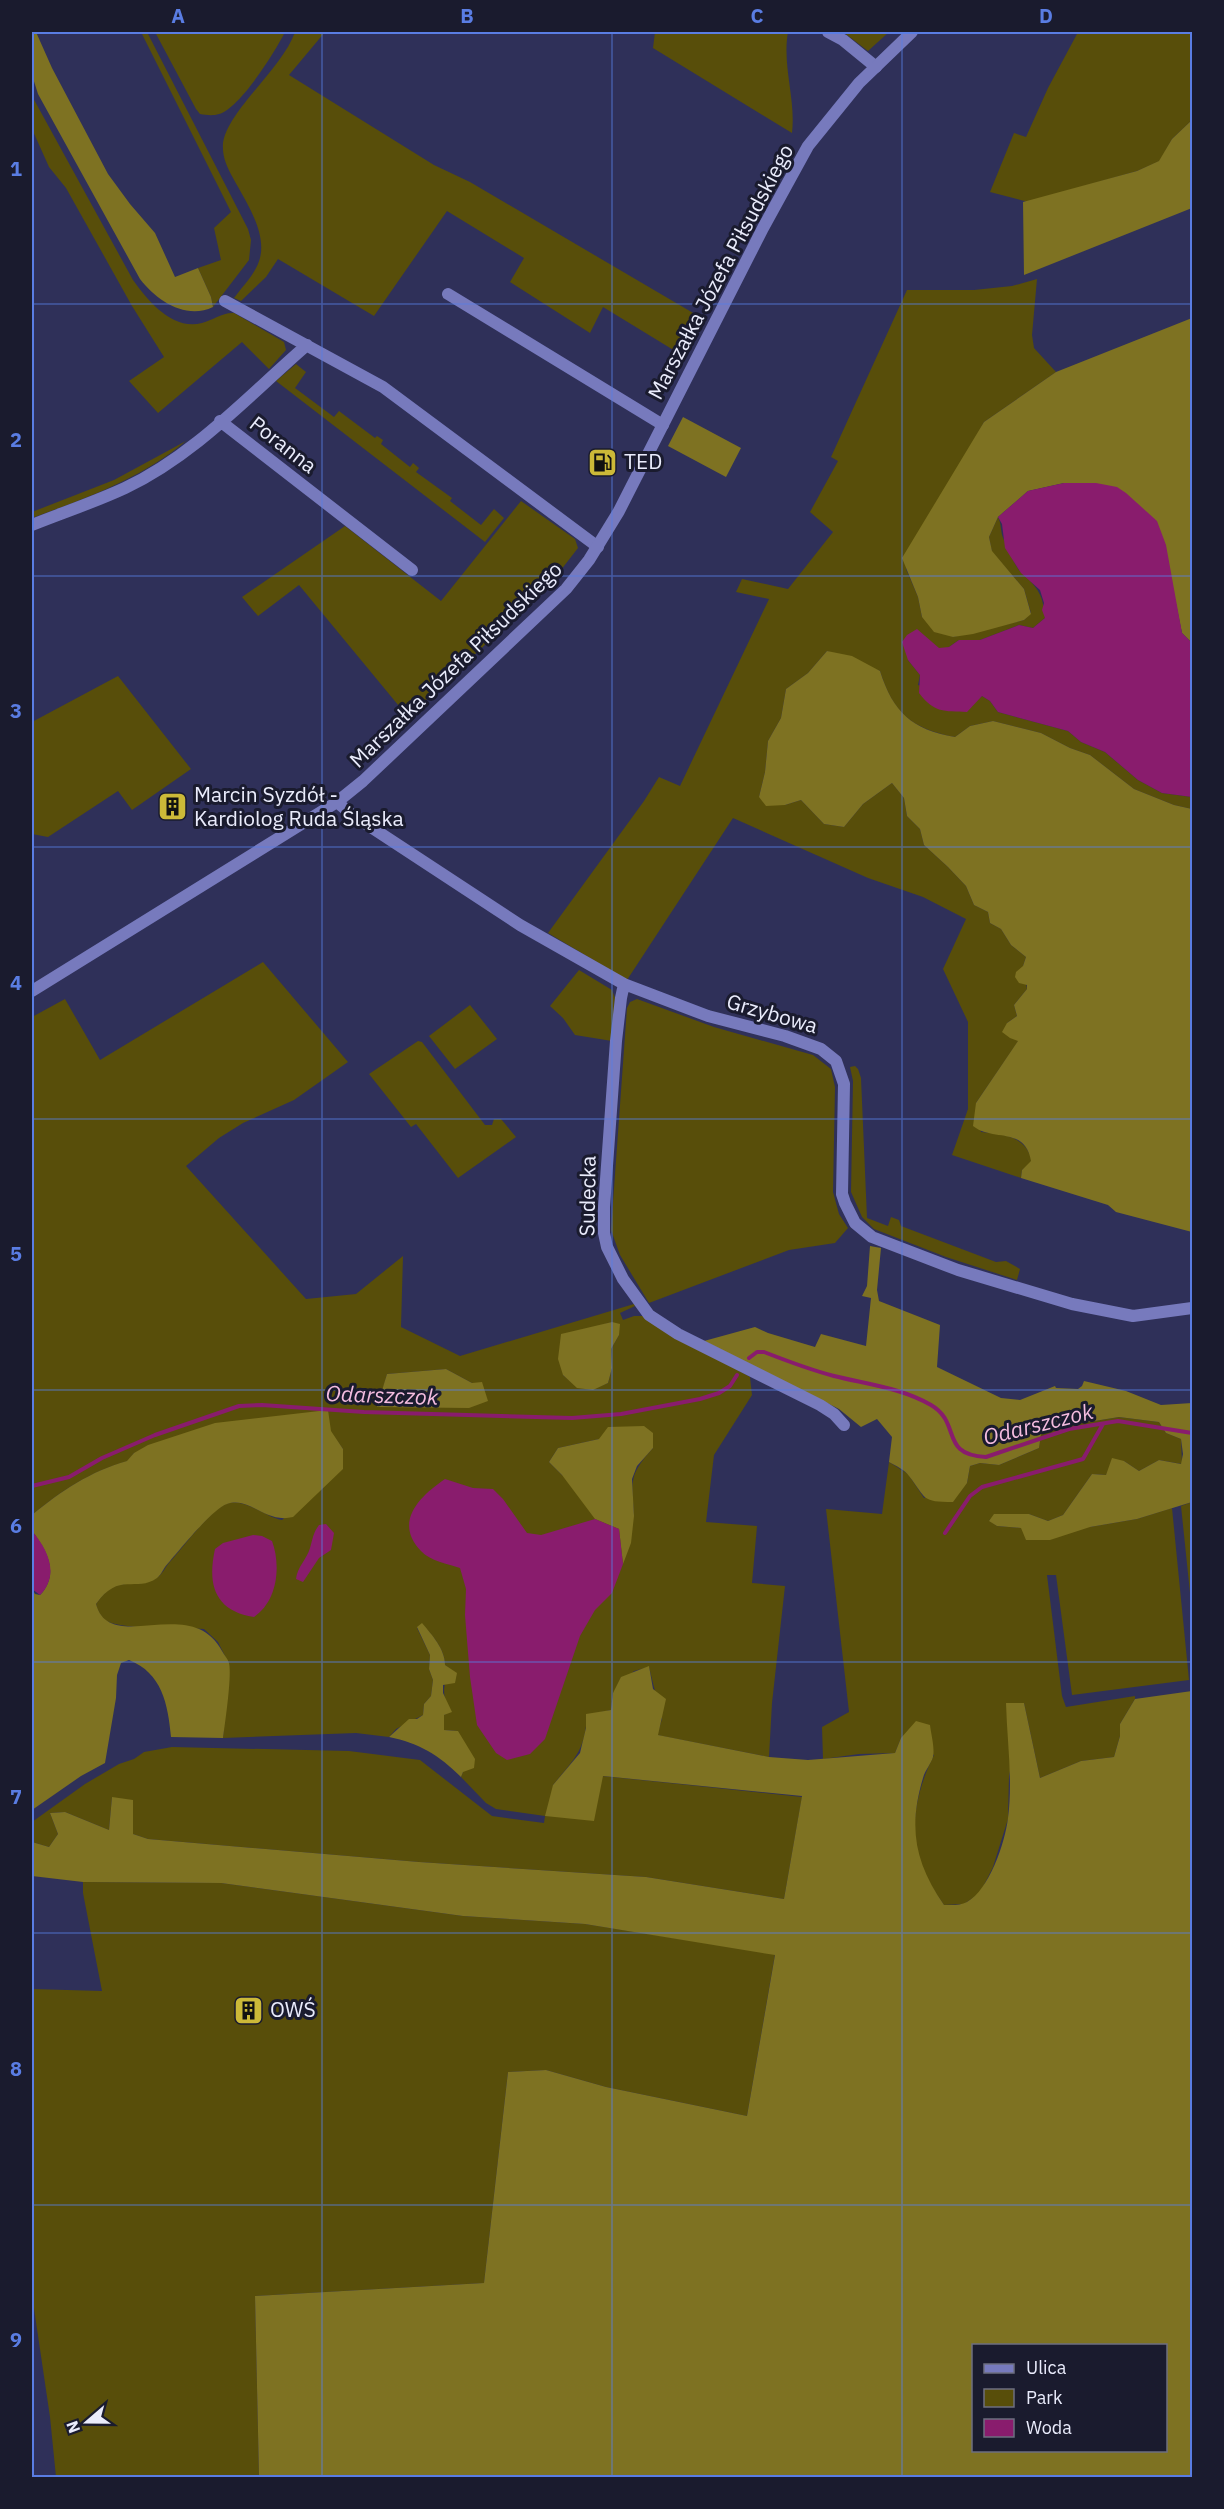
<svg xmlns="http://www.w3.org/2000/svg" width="1224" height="2509" font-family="'IBM Plex Sans',sans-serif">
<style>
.green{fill:#584e0a;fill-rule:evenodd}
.forest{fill:#7e7222;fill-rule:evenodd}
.water{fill:#891c6d}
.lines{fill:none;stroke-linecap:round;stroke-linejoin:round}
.stream{stroke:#891c6d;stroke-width:4}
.minor{stroke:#777abd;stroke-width:12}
.tertiary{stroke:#777abd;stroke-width:12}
.grid{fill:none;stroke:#5a7de3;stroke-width:1.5;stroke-opacity:0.55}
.labels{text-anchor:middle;stroke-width:6;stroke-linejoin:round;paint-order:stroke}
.street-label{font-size:21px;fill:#eaecfc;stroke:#1a1b2e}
.poi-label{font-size:21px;fill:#eaecfc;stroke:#1a1b2e;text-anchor:start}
.water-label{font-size:22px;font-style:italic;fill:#f4bcdf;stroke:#1a1b2e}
.neatline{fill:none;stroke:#5a7de3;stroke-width:2}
.grid-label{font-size:20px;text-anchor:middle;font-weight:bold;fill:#5a7de3}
</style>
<rect width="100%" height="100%" fill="#2f3059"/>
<path class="green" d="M 141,32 L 147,32 L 248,229 L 251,240 L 249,260 L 213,307 L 211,297 L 198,268 L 221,260 L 214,228 L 231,212 Z
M 155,32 L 285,32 C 275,52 240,108 219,114 C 213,116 206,115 200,114 L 196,109 Z
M 295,32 L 325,32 L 289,75 L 434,165 L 470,182 L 700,317 L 680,354 L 603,307 L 590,333 L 510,282 L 524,258 L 447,211 L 374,316 L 278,259 L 266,277 L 241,301 L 234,298 C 242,287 253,276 258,264 C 270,236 246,202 233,178 C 227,167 222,157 223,143 C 228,110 282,69 295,32 Z
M 655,32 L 788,32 C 782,66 796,99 792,133 L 653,48 Z
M 843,32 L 889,32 L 868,51 Z
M 1074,32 L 1192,32 L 1192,120 L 1172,139 L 1160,161 L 1137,171 L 1028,202 L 990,192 L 1014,133 L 1026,137 L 1048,88 L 1077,34 Z
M 32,96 L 133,280 C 148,301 173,331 202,323 C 213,320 223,312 234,313 L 284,342 L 286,350 L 269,369 L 242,342 L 158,413 L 129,381 L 164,357 L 132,306 L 66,188 L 49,167 L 32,129 Z
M 1037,279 L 1032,335 L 1034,348 L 1056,372 L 984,422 L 906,569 L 918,597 L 922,617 L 953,637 L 1024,620 L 1031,613 L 1024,589 L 992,552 L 989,537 L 998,517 C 1002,525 1000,532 1004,540 C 1009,550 1014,566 1022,573 C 1039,589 1043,595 1045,618 L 1033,628 L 1019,625 L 980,640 L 959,640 L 949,647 L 908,660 L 920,675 L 918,685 L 974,703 L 982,696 L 990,701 L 998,712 L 1068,731 L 1081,742 L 1105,752 L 1138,780 L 1162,793 L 1192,797 L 1192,809 L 1174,805 L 1134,789 L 1090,755 L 1070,748 L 1041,733 L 993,721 L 970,726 L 955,737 C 912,729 893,713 880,671 L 827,651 L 808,673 L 786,689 L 781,718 L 768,741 L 765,772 L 759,797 L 785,805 L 801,800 L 824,824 L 844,827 L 863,804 L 892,783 L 904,798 L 907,816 L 920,829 L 924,845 L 948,867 L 966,886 L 974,905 L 988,912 L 990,923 L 1001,929 L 1011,945 L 1026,957 L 1023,966 L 1027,989 L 1014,1005 L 1017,1016 L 1007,1023 L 1019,1040 L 976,1103 L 981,1132 C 1003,1134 1027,1136 1032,1162 L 1022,1170 L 1021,1178 L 952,1155 L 968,1109 L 968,1022 L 943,969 L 966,919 L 923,897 L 868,878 L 733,818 L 627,980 L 548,933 L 644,801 L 659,777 L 680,786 L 769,599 L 736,592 L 742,579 L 788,589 L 833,532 L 810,512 L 838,461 L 831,457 L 907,290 L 974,290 L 1012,286 Z
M 296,364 L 306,372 L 295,388 L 334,417 L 339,411 L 375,438 L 377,436 L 383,440 L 381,444 L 410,467 L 413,463 L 419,468 L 416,472 L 452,498 L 450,501 L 481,525 L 494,509 L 504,518 L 485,542 L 276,381 Z
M 186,441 C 141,479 86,498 32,518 L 32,512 L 114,480 Z
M 521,501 L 575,539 L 578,548 L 550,584 L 408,717 L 299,585 L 258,616 L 242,597 L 345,526 L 441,601 Z
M 118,676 L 191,769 L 132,810 L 118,791 L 48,837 L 32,834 L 32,722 Z
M 263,962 L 348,1062 L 294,1100 L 243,1123 L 219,1138 L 186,1166 L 306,1299 L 356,1294 L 403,1256 L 401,1327 L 460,1356 L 634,1304 L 635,1306 L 620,1313 L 623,1320 L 634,1316 L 643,1316 L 750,1377 L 752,1395 L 714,1455 L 706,1522 L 757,1526 L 752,1583 L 785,1586 L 772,1703 L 769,1757 L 657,1735 L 662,1719 L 649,1667 L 634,1671 L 613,1693 L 611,1710 L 587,1715 C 585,1751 575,1758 553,1785 L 602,1776 L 802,1797 L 784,1899 L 646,1877 L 419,1862 L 148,1839 L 133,1834 L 112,1797 L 109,1830 L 65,1812 L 50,1813 L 58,1834 L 49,1847 L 32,1842 L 32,1822 L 85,1784 L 119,1764 L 134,1759 L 144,1752 L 172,1747 L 349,1751 L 420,1760 L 492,1816 L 544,1823 L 545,1816 L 496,1809 L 486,1803 L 461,1777 L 463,1772 L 458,1731 L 444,1730 L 444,1715 L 451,1711 C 441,1695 443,1686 450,1669 L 445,1665 C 445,1649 432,1635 422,1624 L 417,1628 L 430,1655 L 429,1669 L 433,1680 L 431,1696 L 424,1704 L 423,1715 L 396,1729 L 389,1737 L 356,1733 L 223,1738 L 229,1664 L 218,1642 L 204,1629 C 183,1628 119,1630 105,1620 C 100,1615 97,1610 96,1604 C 118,1571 134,1592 156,1578 C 161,1576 165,1568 168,1564 C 181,1550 210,1510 226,1504 C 245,1497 264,1517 282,1520 L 323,1488 L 343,1449 L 330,1431 L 134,1453 L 128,1461 C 91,1471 61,1491 32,1515 L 32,1017 L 65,999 L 100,1060 ZM 612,1322 L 619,1335 L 611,1349 L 612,1368 L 608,1383 C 586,1393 580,1390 563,1375 L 602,1325 ZM 446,1369 L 472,1383 L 378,1407 L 387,1374 ZM 599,1439 L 653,1448 C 628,1476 632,1481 634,1516 L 562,1475 L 549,1462 L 558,1448 Z
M 579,970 L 612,990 L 615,998 L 612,1041 L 575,1035 L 563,1018 L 550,1006 Z
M 637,999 L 714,1027 L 813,1055 L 831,1069 L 835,1087 L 833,1192 L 839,1214 L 848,1228 L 835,1243 L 789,1250 L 649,1303 L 620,1255 L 611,1230 L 627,1008 L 630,1002 Z
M 470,1005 L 497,1039 L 455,1069 L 429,1036 Z
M 418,1041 L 422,1042 L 485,1125 L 492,1125 L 494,1119 L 501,1119 L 516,1137 L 458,1178 L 416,1124 L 411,1127 L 369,1074 Z
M 855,1066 L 858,1069 L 861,1078 L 867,1218 L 888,1226 L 891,1217 L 899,1220 L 901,1226 L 996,1262 L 1006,1261 L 1020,1269 L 1017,1280 L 946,1257 L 874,1229 L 862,1217 L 851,1192 L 853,1081 L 850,1067 Z
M 1119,1417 L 1159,1422 L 1166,1433 L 1181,1439 L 1182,1464 L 1159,1460 L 1139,1471 L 1124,1461 L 1110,1468 L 1106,1475 L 1092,1474 L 1063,1515 L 1048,1521 L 1029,1514 L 989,1520 L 997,1526 L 1021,1528 L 1090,1527 L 1137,1519 L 1172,1508 L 1189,1680 L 1072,1695 L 1056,1575 L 1047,1575 L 1062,1696 L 1066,1707 L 1135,1696 L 1135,1699 L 1120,1724 L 1120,1736 L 1114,1757 L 1081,1761 L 1040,1778 L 1024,1703 L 1009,1776 L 1008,1819 L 993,1867 L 980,1893 L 964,1904 L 944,1905 C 938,1896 931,1887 926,1877 C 906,1838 915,1793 934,1755 L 901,1738 L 895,1753 L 859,1754 L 823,1759 L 822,1727 L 849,1712 L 826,1509 L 882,1514 L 889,1462 L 908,1474 L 924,1498 L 967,1483 L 970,1466 L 980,1463 L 999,1465 L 1039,1448 L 1040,1434 L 1070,1425 Z
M 1192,1502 L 1192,1612 L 1181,1506 Z
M 83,1882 L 221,1883 L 463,1916 L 585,1924 L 775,1954 L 747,2116 L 606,2087 L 546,2070 L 508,2072 L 484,2283 L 255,2296 L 259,2478 L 56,2477 L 50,2417 L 32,2295 L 32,1989 L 102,1991 L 83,1893 Z"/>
<path class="forest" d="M 32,32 L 36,32 L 52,68 L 108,174 L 130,204 L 155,233 L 175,277 L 198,268 L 211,297 L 213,307 C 186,320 157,301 140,279 L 38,94 L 32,75 Z
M 1192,120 L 1192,208 L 1024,275 L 1023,202 L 1137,171 L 1159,161 L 1172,139 Z
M 1192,318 L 1192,643 L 1182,633 L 1174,594 L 1064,483 L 1028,491 L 998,517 L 989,537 L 992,551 L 1024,589 L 1031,614 L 1024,620 L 973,634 L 953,637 L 934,632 L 922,617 L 918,597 L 902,558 L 984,422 L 1056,372 Z
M 683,417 L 741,448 L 726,477 L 668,446 Z
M 827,651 L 852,656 L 880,671 C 893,712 912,730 955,737 L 970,726 L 993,721 L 1041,733 L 1070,748 L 1090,755 L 1134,789 L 1174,805 L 1192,809 L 1192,1232 L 1116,1212 L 1108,1205 L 1021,1178 L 1022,1170 L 1031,1161 C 1025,1126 993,1142 973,1126 L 976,1103 L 1018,1041 L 1010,1038 L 1002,1032 L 1007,1023 L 1017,1016 L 1014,1005 L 1027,989 L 1027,985 L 1019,983 L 1015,977 L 1016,972 L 1023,966 L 1026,957 L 1011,945 L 1001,929 L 990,923 L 988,912 L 974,905 L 966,886 L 948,867 L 924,845 L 920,829 L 907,816 L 904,798 L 892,783 L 863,804 L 844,827 L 824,824 L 801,800 L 785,805 L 766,806 L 759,797 L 765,772 L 768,741 L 781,718 L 786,689 L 808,673 Z
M 870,1246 L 881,1248 L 877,1290 L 879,1301 L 940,1325 L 937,1367 L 1001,1398 L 1020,1400 L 1055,1386 L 1056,1388 L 1078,1389 L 1082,1386 L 1084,1381 L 1126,1391 L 1161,1405 L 1192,1403 L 1192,1502 L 1137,1519 L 1090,1527 L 1050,1540 L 1026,1540 L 1021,1528 L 997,1526 L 989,1521 L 994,1514 L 1029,1514 L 1048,1521 L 1063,1515 L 1092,1474 L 1106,1475 L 1112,1458 L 1124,1461 L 1139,1471 L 1159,1460 L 1181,1464 L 1183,1454 L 1181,1439 L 1166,1433 L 1159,1422 L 1119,1417 L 1070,1425 L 1041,1434 L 1039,1448 L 999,1465 L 980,1463 L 970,1466 L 967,1483 L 953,1502 C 921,1502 927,1499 909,1476 C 905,1470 896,1466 889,1462 L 892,1437 L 877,1419 L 861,1427 L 839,1409 L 704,1341 L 755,1327 L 768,1333 L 815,1347 L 821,1334 L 866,1346 L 871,1298 L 862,1296 L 867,1286 Z
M 612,1322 L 620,1324 L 619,1335 L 611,1349 L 612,1368 L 608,1383 L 593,1390 L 577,1388 L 563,1375 L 558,1359 L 561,1334 Z
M 446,1369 L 472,1383 L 482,1382 L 488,1401 L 469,1408 L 377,1407 L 387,1374 Z
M 328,1410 L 331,1431 L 343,1449 L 343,1469 L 293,1517 C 265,1524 250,1496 227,1504 C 212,1509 177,1553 165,1567 C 163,1570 160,1576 157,1578 C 136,1593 119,1571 96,1604 C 110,1656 191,1593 222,1651 C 224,1655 228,1659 229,1663 C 232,1676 225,1723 223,1738 L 171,1737 C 168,1704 162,1673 129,1660 L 121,1663 L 117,1675 L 116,1698 L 105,1763 L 81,1776 L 32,1810 L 32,1589 L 35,1594 L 40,1595 C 60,1574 47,1550 32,1531 L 32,1515 C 61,1491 91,1471 127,1461 L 134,1453 L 148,1445 L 215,1423 Z
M 644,1426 L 653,1433 L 653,1448 L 637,1466 L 632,1479 L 634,1516 L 631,1543 L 623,1564 L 619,1529 L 595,1519 L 562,1475 L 549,1462 L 558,1448 L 599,1439 L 608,1427 Z
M 422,1623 C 432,1635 445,1649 445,1665 L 457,1673 L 455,1683 L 443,1685 L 443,1693 L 452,1712 L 444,1715 L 444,1730 L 458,1731 L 475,1759 L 474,1768 L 463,1772 L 461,1777 C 439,1755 419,1743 389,1737 L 409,1719 L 417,1719 L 423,1715 L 424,1704 L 431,1696 L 433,1680 L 429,1669 L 430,1655 L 417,1627 Z
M 649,1666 L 653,1689 L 666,1699 L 658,1735 L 769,1757 L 808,1760 L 895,1753 L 901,1738 L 916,1721 L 930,1725 C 931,1734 935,1748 933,1757 C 931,1764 925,1770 923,1778 C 908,1828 915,1863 944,1905 C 951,1905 960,1906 967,1902 C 989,1890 1005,1843 1008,1818 C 1013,1780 1007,1741 1006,1703 L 1024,1703 L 1040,1778 L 1081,1761 L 1114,1757 L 1120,1736 L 1120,1724 L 1135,1699 L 1192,1691 L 1192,2477 L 259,2477 L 255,2296 L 484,2283 L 508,2072 L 546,2070 L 606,2087 L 747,2116 L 775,1955 L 585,1924 L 463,1916 L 221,1883 L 83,1882 L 32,1876 L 32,1842 L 49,1847 L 58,1834 L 50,1813 L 65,1812 L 109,1830 L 112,1797 L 133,1800 L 133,1834 L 148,1839 L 419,1862 L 646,1877 L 784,1899 L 802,1796 L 603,1776 L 594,1821 L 545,1816 L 553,1785 L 580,1753 L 586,1728 L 586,1714 L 611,1710 L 613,1693 L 621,1677 ZM 974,2346 L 1166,2346 L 1166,2450 L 974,2450 Z"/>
<path class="water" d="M 1064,483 L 1096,483 L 1117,487 L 1126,493 L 1157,521 L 1166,545 L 1182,633 L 1192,643 L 1192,797 L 1162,793 L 1138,780 L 1105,752 L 1081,742 L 1068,731 L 998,712 L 990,701 L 982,696 L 967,712 C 944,711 934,713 919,693 L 920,675 L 908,660 L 902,642 L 907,635 L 917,629 L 939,648 L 949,647 L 959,640 L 980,640 L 1019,625 L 1033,628 L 1045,618 L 1042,610 L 1044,603 L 1040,590 L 1021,573 L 1005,548 L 1002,524 L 998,517 L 1028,491 Z
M 445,1479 L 473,1488 L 493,1489 L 503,1499 L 527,1533 L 541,1535 L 595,1519 L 619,1529 L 623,1564 L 612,1593 L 595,1610 L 580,1636 L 545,1739 L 530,1754 L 507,1760 L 496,1753 L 477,1725 L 470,1677 L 465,1615 L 466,1589 L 460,1568 C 448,1564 430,1561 421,1551 C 393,1522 420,1496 445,1479 Z
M 326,1524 L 334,1533 L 331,1550 L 319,1558 L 303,1582 L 296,1579 C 297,1567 307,1559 310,1548 C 313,1538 313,1533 319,1525 Z
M 32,1531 C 48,1550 60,1574 40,1595 L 32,1589 Z
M 253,1535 L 262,1536 L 272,1541 C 281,1565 278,1601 254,1617 C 215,1611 207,1585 215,1549 L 223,1543 Z"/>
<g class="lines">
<path class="stream" d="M 749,1358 L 757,1352 L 764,1352 C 787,1361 811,1370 834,1376 C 866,1384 902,1388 931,1405 C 962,1423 939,1455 986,1457 L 1069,1429 L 1118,1421 L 1192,1433
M 32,1486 L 69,1477 L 102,1458 L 155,1435 L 239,1406 L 262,1405 L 364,1412 L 572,1418 L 621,1414 L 700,1399 L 719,1393 L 730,1386 L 737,1375
M 945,1533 L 970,1496 L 982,1487 L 1083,1459 L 1103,1424"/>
<path class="minor" d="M 828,32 L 843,40 L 876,67
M 448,294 L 663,425
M 225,301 L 383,387 L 598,547
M 220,421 L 412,570
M 32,525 C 62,513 95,502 125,488 C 195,455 249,395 307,345
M 337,802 L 351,814 L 520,925 L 624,984 L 708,1016 L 785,1036 L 821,1049 L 836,1061 L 844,1084 L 842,1194 L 845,1203 L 855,1223 L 872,1237 L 958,1270 L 1072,1304 L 1133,1316 L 1192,1308
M 624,984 L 621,998 L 616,1041 L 604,1207 L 604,1233 L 607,1247 L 623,1279 L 649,1315 L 678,1334 L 820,1405 L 834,1414 L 844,1425"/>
<path class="tertiary" d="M 32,991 L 337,802 L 363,781 L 566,589 L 589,560 L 619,511 L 763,228 L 808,146 L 859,83 L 912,32"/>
</g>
<path class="grid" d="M 322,32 L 322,2478M 612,32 L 612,2478M 902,32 L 902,2478M 32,304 L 1192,304M 32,576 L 1192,576M 32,847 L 1192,847M 32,1119 L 1192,1119M 32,1390 L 1192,1390M 32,1662 L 1192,1662M 32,1933 L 1192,1933M 32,2205 L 1192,2205"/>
<defs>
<symbol id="fuel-square" viewBox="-11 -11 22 22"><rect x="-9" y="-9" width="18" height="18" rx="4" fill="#ccb938" stroke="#1a1b2e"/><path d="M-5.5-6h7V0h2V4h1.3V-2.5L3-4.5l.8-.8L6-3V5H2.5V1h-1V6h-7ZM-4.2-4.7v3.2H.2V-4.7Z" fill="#111"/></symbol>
<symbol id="building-square" viewBox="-11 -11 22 22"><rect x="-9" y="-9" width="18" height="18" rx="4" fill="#ccb938" stroke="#1a1b2e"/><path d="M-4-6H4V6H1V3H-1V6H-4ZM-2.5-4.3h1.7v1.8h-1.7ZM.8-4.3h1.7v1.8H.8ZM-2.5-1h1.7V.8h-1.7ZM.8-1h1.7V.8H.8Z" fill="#111"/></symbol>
</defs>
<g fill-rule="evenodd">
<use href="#fuel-square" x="586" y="446" width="33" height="33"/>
<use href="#building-square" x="156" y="790" width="33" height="33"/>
<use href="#building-square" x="232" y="1994" width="33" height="33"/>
</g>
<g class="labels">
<g class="street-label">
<text transform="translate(721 272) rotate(-62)" y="7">Marszałka Józefa Piłsudskiego</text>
<text transform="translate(283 445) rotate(38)" y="7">Poranna</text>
<text transform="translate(456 665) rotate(-44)" y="7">Marszałka Józefa Piłsudskiego</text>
<text transform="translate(772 1014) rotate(16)" y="7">Grzybowa</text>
<text transform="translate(588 1196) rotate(-89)" y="7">Sudecka</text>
</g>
<g class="poi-label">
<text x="624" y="469">TED</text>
<text x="194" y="802">Marcin Syzdół -<tspan x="194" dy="24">Kardiolog Ruda Śląska</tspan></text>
<text x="270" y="2017">OWŚ</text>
</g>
<g class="water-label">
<text transform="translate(382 1395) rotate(2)" y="8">Odarszczok</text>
<text transform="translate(1038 1424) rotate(-14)" y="8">Odarszczok</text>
</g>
</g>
<rect width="1224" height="2509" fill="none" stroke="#1a1b2e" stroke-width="66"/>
<rect x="972" y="2344" width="195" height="108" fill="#1a1b2e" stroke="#6d6f80" stroke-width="1.5"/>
<rect x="984" y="2364" width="30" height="9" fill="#777abd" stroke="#6d6f80" stroke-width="1.5"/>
<text x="1026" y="2374" font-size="18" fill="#eaecfc">Ulica</text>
<rect x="984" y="2389" width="30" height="18" fill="#584e0a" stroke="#6d6f80" stroke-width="1.5"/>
<text x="1026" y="2404" font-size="18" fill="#eaecfc">Park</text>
<rect x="984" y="2419" width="30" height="18" fill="#891c6d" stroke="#6d6f80" stroke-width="1.5"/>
<text x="1026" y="2434" font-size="18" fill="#eaecfc">Woda</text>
<g transform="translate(87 2422) rotate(250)" stroke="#1a1b2e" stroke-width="4.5" paint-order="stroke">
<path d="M0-4.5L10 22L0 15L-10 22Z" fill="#eaecfc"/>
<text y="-9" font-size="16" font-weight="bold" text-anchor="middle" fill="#eaecfc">N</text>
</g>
<rect x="33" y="33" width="1158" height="2443" class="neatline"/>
<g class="grid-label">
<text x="178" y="23">A</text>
<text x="467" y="23">B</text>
<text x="757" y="23">C</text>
<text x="1046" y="23">D</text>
<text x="16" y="176">1</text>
<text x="16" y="447">2</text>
<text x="16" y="718">3</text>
<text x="16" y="990">4</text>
<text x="16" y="1261">5</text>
<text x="16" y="1533">6</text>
<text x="16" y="1804">7</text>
<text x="16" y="2076">8</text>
<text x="16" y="2347">9</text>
</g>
</svg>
